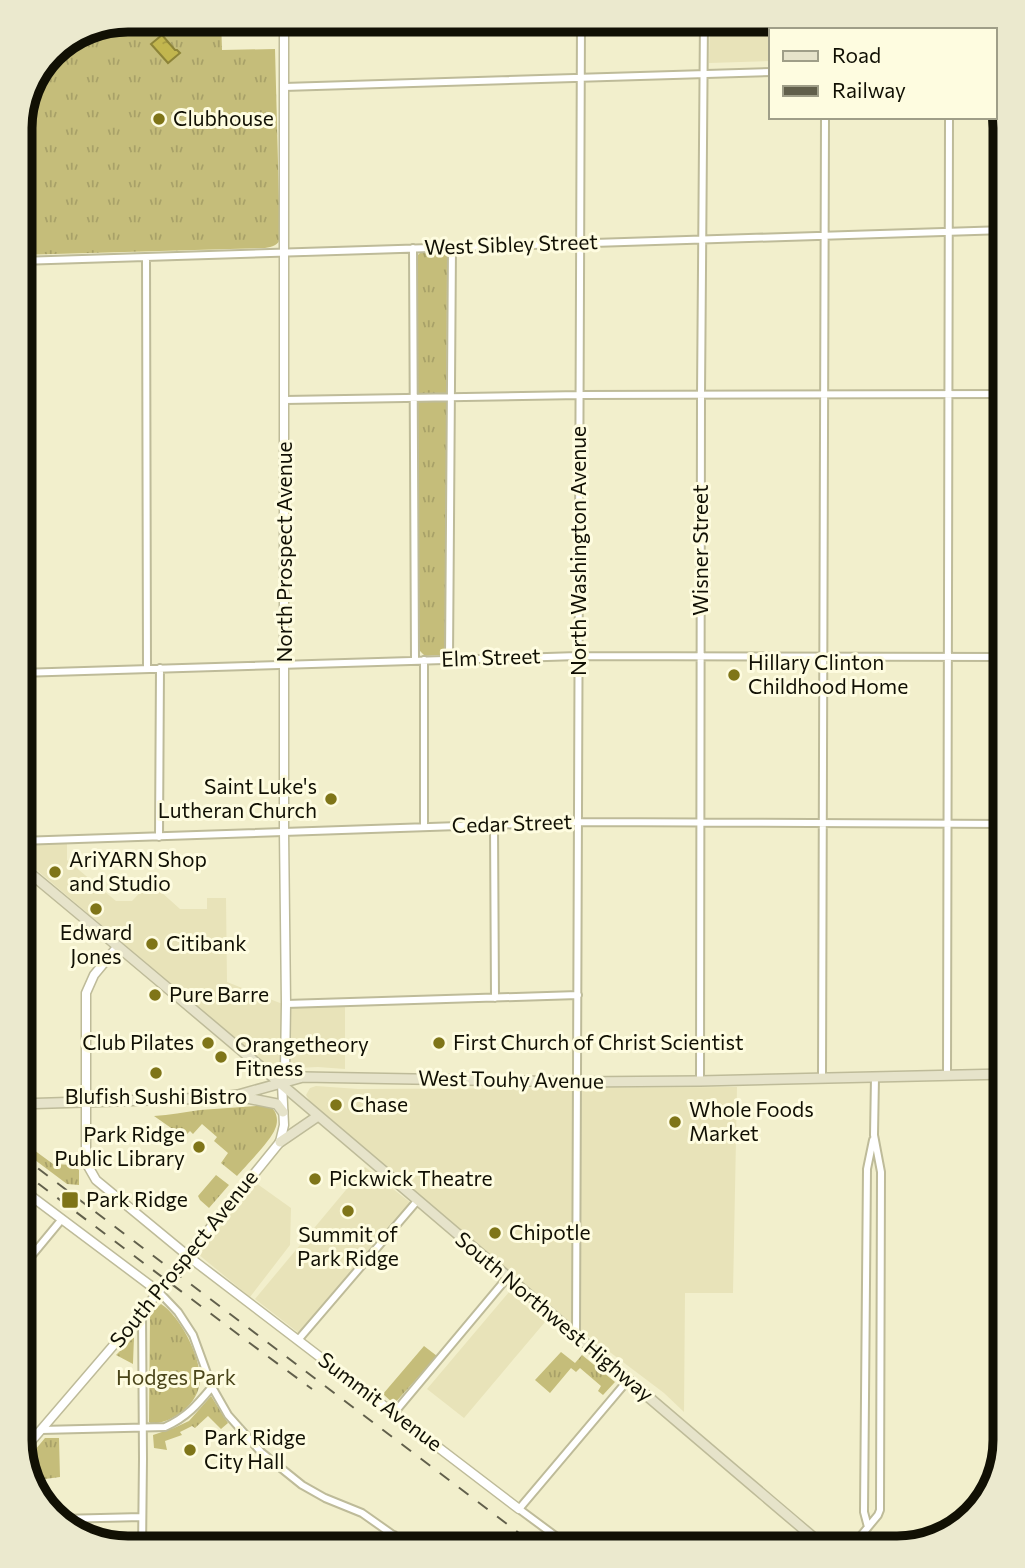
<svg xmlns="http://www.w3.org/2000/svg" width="1025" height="1568" font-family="Commissioner,sans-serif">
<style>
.built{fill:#e8e3b9}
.grass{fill:url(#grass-tufts)}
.water{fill:url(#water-ripples);stroke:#8d8438;stroke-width:2}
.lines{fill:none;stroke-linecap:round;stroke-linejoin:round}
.minor-casing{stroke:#bebb99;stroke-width:10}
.tertiary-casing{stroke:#bebb99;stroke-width:11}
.secondary-casing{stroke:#bebb99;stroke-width:12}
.minor{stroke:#fff;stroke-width:6}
.tertiary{stroke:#fff;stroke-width:8}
.secondary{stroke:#e6e3ca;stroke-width:9}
.rail{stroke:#615f4b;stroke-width:2;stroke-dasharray:12 12;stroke-linecap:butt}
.poi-dot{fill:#7f7518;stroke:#fefce0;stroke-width:2.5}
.labels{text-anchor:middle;stroke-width:6;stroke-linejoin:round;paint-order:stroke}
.poi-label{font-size:21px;fill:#111004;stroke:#fefce0;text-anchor:start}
.street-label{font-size:21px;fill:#111004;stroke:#fefce0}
.park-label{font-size:21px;fill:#4a451a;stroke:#fefce0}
.rim{fill:none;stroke:#111004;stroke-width:9}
</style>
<defs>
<pattern id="grass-tufts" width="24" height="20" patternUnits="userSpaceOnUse" patternTransform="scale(1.75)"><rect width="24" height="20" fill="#c5bd7a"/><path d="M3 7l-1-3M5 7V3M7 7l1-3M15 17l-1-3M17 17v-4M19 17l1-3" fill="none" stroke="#a8a168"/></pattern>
<pattern id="water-ripples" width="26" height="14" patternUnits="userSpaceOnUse" patternTransform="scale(1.75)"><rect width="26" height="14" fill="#c2b64e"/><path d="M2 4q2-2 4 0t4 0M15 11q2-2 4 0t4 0" fill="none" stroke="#a69b42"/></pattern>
</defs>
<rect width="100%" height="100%" fill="#f2efcc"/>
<path class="built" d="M 710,19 L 816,19 L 816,30 L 771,30 L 771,61 L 709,63 Z
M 67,838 L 67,860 L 116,901 L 132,901 L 150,882 L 180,909 L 207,909 L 207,898 L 226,898 L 227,982 L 280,1003 L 345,1006 L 345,1069 L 318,1067 L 274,1069 L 269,1067 L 19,855 L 19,839 Z
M 316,1086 L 358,1089 L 737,1087 L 733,1293 L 685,1293 L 684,1412 L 664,1393 L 570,1322 L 312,1105 L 306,1095 L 310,1088 Z
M 365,1167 L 411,1203 L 300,1334 L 255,1299 Z
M 256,1183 L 291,1208 L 290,1245 L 250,1297 L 198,1254 Z
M 509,1292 L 545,1322 L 464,1418 L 427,1389 Z"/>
<path class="grass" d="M 128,19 L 221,19 L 222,50 L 275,49 L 280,238 C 279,245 272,247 265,248 L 19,255 L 19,121 L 51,51 Z
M 443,251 L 446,252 L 447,255 L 446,641 L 445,647 L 440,655 L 425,656 L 420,651 L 418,644 L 417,256 L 421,252 Z
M 268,1105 C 277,1110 279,1120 275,1129 C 272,1139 245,1167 237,1176 L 221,1163 L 228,1153 L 214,1141 L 217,1137 L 202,1124 L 193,1134 L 190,1131 L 184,1137 L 154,1116 C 170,1115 184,1112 200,1110 C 223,1108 245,1107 268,1105 Z
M 19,1139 L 53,1164 L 74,1165 L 79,1170 L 79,1185 L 67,1184 L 19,1148 Z
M 216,1175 L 229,1185 L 209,1208 L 200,1200 L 198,1196 Z
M 161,1304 C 180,1316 201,1357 200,1380 C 199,1404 174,1422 152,1424 L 149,1422 L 150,1317 L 151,1313 Z
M 134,1337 L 133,1363 L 133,1364 L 116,1355 Z
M 424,1346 L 437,1356 L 394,1404 L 383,1394 Z
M 561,1352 L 575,1363 L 582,1355 L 615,1382 L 603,1395 L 598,1391 L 601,1386 L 580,1368 L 576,1372 L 571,1368 L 550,1393 L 535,1380 Z
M 211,1396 L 228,1423 L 221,1429 L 208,1416 L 195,1428 L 192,1426 L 180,1432 L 182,1435 L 165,1441 L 167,1450 L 154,1448 L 153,1435 L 174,1428 L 189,1421 Z
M 45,1438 L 59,1438 L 60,1477 L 45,1479 L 45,1506 L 34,1494 L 25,1462 Z"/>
<path class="water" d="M 162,35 L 175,50 L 177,50 L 180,53 L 168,63 L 151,44 Z"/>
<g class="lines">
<defs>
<path id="minor" d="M 825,30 L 825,19
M 284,87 L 771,72
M 413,248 L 415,660
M 146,257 L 147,669
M 19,261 L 1006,230
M 285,400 L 580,395 L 1006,394
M 449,659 L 452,247
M 424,660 L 424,827
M 19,673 L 578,656 L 1006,657
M 494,825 L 495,998
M 159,837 L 160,668
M 19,841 L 578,822 L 1006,824
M 286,1004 L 578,995
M 947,1075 L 949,117
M 822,1078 L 825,117
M 700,1081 L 701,394 L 704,19
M 19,1271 L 62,1219
M 159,1292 L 178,1312 L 193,1335 L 212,1387 L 228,1415 L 261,1452 L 302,1485 L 325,1498 L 362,1513 L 413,1549
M 576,1336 L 581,19
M 298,1340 L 417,1201
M 394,1413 L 507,1278
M 41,1430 L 165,1427 C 187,1417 197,1405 212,1387
M 19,1432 L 31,1441
M 995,1480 L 1000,1074
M 59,1519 L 142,1517
M 868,1527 L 864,1512 L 867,1169 L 873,1140
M 142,1549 L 143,1459 L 142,1312
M 368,1549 L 387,1541 L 394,1535
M 573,1549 L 519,1509 L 628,1380
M 850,1549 L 878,1515 L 880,1510 L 881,1172 L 874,1135 L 875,1077"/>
<path id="tertiary" d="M 118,946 L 94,975 L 86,993 L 86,1152 L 88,1166 L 96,1180 L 193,1260 L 519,1509
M 19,1187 L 159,1292
M 22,1452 L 142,1312 L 280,1142 L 284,1125 L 282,1084 L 285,1071 L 286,1004 L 284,832 L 284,19"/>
<path id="secondary" d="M 19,864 C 291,1089 558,1321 827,1549
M 237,1096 L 277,1104 L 283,1112
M 19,1104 L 213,1098 L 238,1095 L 303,1077 L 578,1082 L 700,1081 L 1006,1074
M 280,1142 L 318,1116"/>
</defs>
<use href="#minor" class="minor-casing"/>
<use href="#tertiary" class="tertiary-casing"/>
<use href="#secondary" class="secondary-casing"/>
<use href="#minor" class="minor"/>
<use href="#tertiary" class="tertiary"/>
<use href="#secondary" class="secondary"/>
<path class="rail" d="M 19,1154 L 540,1549
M 19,1169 L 251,1344 L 312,1389"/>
</g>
<g class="poi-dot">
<circle cx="159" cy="119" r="7"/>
<circle cx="734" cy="675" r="7"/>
<circle cx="331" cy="799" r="7"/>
<circle cx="55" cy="872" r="7"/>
<circle cx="96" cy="909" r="7"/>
<circle cx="152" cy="944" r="7"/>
<circle cx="155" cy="995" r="7"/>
<circle cx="208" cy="1043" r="7"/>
<circle cx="439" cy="1043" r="7"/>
<circle cx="221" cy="1057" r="7"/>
<circle cx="156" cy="1073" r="7"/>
<circle cx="336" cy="1105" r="7"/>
<circle cx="675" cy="1122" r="7"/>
<circle cx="199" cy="1147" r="7"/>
<circle cx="315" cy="1179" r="7"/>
<rect x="61" y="1191" width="18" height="18" rx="3.5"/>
<circle cx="348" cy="1211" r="7"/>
<circle cx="495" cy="1233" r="7"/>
<circle cx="190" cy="1450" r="7"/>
</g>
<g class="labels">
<g class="poi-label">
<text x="173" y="126">Clubhouse</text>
<text x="748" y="670">Hillary Clinton<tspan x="748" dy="24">Childhood Home</tspan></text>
<text x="317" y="794" text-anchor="end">Saint Luke's<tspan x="317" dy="24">Lutheran Church</tspan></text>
<text x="69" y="867">AriYARN Shop<tspan x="69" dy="24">and Studio</tspan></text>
<text x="96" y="940" text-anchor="middle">Edward<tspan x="96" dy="24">Jones</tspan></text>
<text x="166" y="951">Citibank</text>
<text x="169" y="1002">Pure Barre</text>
<text x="194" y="1050" text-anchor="end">Club Pilates</text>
<text x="453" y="1050">First Church of Christ Scientist</text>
<text x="235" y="1052">Orangetheory<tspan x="235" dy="24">Fitness</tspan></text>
<text x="156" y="1104" text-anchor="middle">Blufish Sushi Bistro</text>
<text x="350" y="1112">Chase</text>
<text x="689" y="1117">Whole Foods<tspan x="689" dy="24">Market</tspan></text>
<text x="185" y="1142" text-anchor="end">Park Ridge<tspan x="185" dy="24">Public Library</tspan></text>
<text x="329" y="1186">Pickwick Theatre</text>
<text x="86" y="1207">Park Ridge</text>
<text x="509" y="1240">Chipotle</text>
<text x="348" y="1242" text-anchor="middle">Summit of<tspan x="348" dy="24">Park Ridge</tspan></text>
<text x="204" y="1445">Park Ridge<tspan x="204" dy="24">City Hall</tspan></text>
</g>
<g class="street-label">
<text transform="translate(511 245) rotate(-2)" y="7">West Sibley Street</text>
<text transform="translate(701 550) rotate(-90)" y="7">Wisner Street</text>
<text transform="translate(579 551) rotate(-90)" y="7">North Washington Avenue</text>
<text transform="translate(285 552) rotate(-90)" y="7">North Prospect Avenue</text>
<text transform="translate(491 658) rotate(-2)" y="7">Elm Street</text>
<text transform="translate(512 824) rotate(-2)" y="7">Cedar Street</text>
<text transform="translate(511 1080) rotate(1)" y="7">West Touhy Avenue</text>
<text transform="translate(184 1259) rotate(-51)" y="7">South Prospect Avenue</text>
<text transform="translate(554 1317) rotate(40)" y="7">South Northwest Highway</text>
<text transform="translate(380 1402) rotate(37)" y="7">Summit Avenue</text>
</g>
<g class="park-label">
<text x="176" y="1385">Hodges Park</text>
</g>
</g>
<path d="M0 0H1025V1568H0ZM128 32H897A96 96 0 0 1 993 128V1440A96 96 0 0 1 897 1536H128A96 96 0 0 1 32 1440V128A96 96 0 0 1 128 32Z" fill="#ebe9ce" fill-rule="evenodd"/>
<path class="rim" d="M128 32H897A96 96 0 0 1 993 128V1440A96 96 0 0 1 897 1536H128A96 96 0 0 1 32 1440V128A96 96 0 0 1 128 32Z"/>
<rect x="769" y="28" width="228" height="91" fill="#fefce0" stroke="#9f9e88" stroke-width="2"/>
<rect x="783" y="51" width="35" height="10" fill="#e6e3ca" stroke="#9f9e88" stroke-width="2"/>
<text x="832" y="63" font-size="21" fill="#111004">Road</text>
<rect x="783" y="86" width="35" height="10" fill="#615f4b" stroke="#9f9e88" stroke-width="2"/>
<text x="832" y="98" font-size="21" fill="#111004">Railway</text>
</svg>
